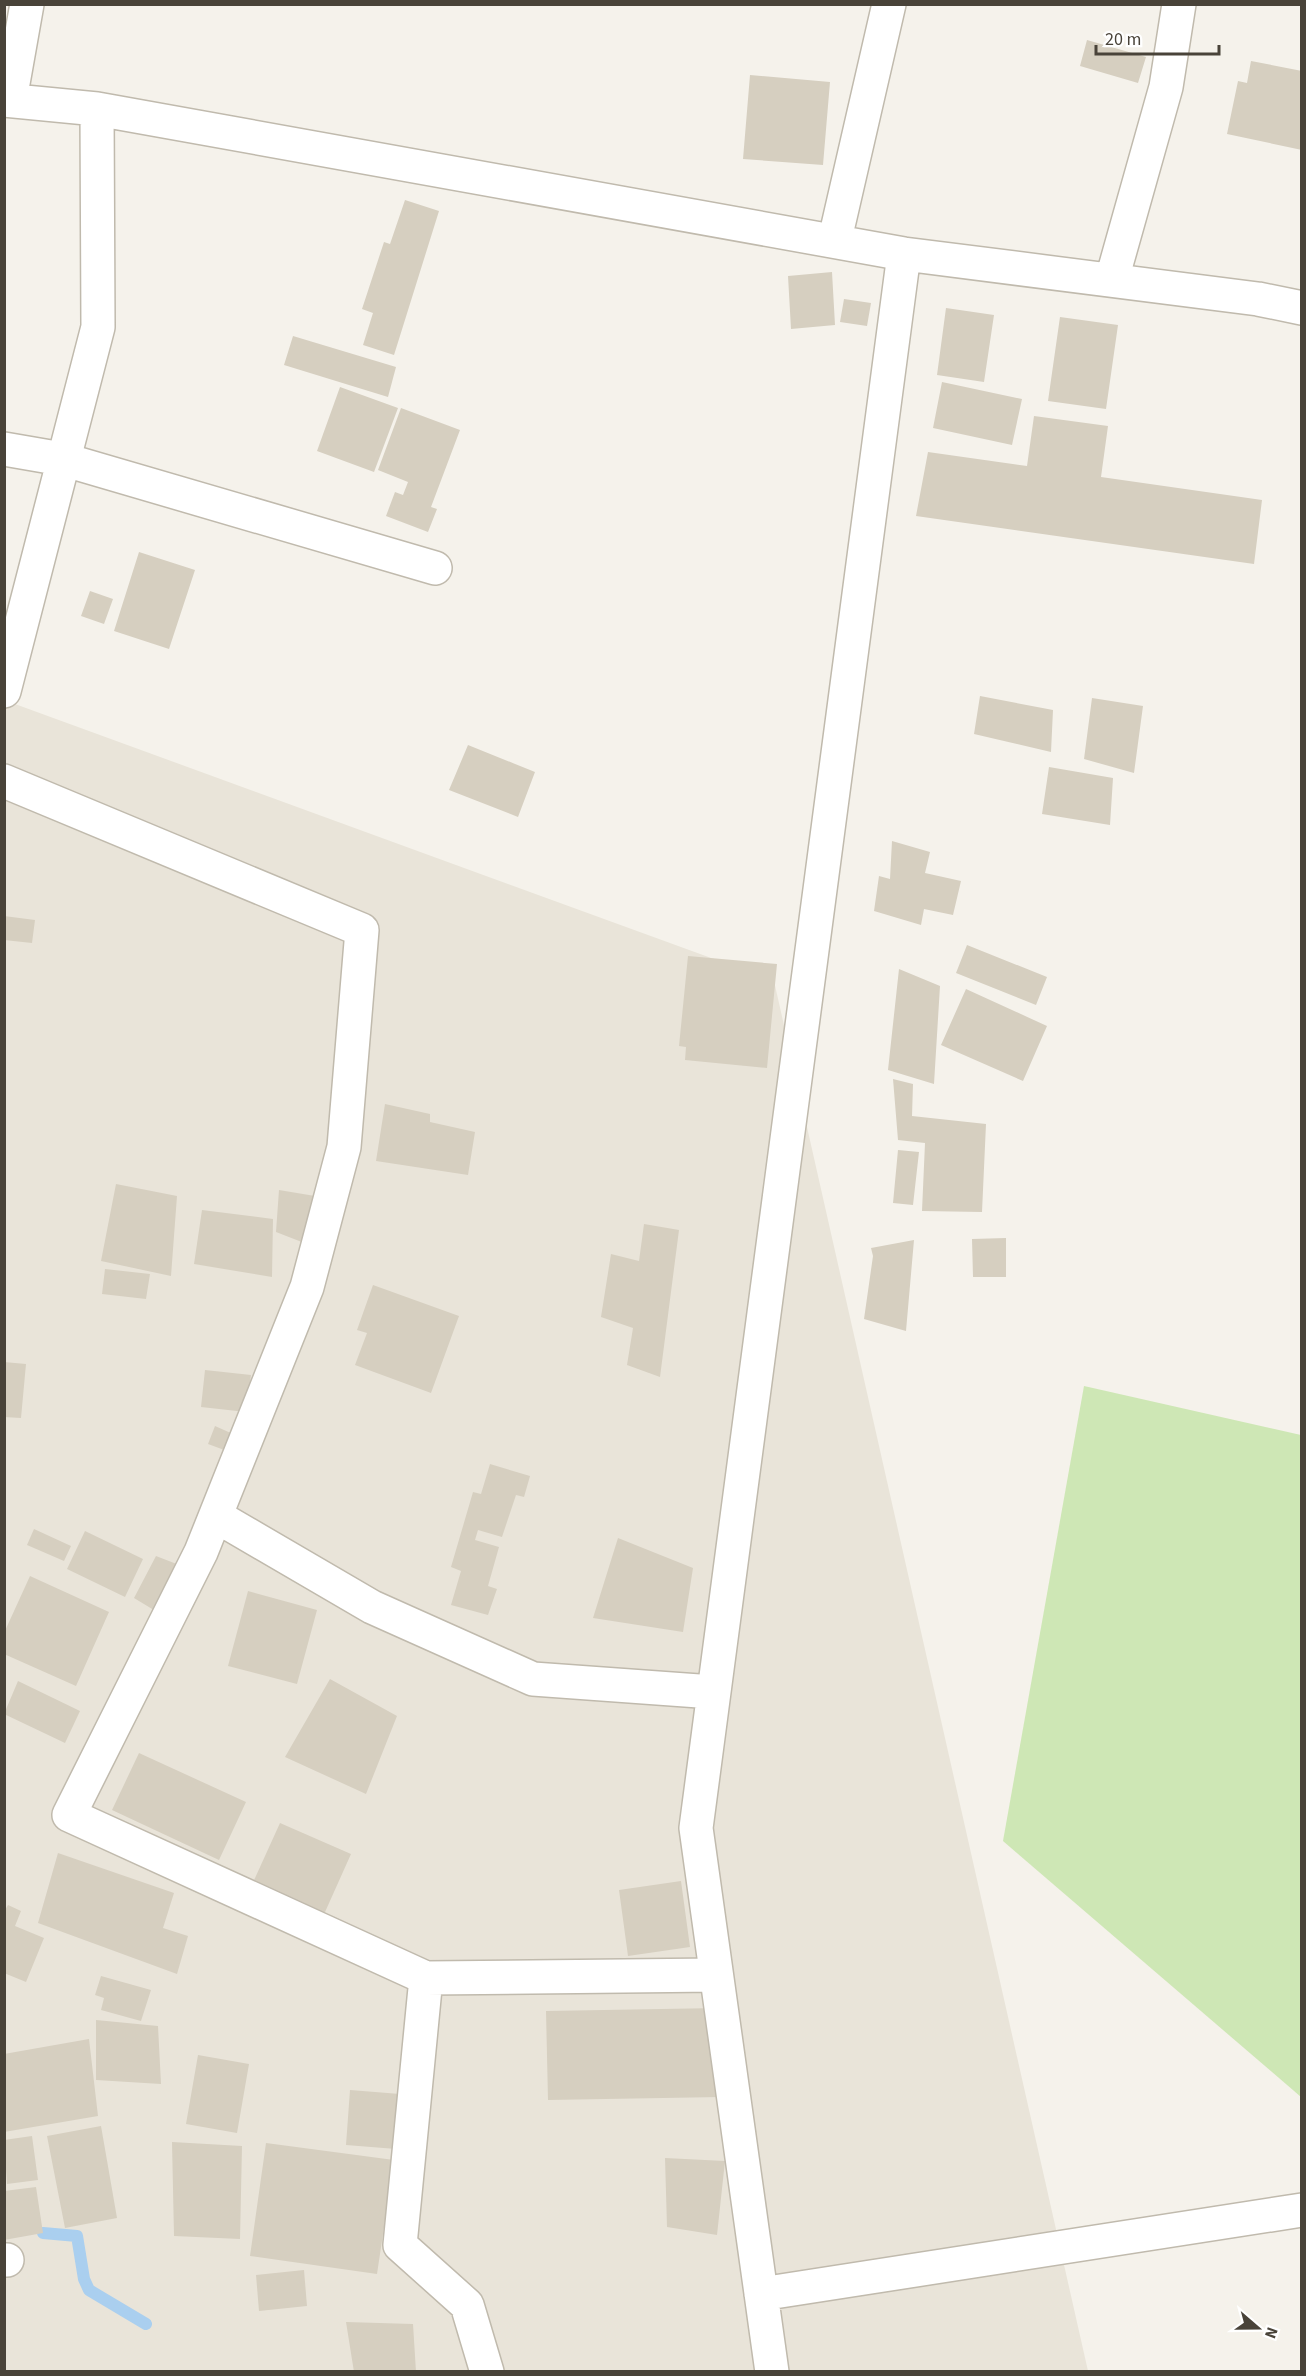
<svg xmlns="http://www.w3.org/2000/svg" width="1306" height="2376" font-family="'Source Sans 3',sans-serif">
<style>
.residential{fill:#e9e4d9}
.green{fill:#cee7b5}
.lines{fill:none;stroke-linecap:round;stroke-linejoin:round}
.stream{stroke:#aacfef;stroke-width:12}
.building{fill:#d6cfc0}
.street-casing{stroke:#c0baad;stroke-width:36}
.street{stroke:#fff;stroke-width:33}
</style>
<rect width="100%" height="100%" fill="#f5f2eb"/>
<path class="residential" d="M 4,700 L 774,981 L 1088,2371 L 5,2371 Z"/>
<path class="green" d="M 1084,1386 L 1301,1435 L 1301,2097 L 1003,1841 Z"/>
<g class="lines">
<path class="stream" d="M 43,2233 L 77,2236 L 84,2279 L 89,2290 L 146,2324"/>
</g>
<path class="building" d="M 1087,40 L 1146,57 L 1138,83 L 1080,66 Z
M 1251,61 L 1302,71 L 1302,150 L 1227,134 L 1238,81 L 1247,83 Z
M 750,75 L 830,82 L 823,165 L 743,159 Z
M 405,200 L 439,211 L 394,355 L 363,345 L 373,313 L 362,309 L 384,242 L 390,244 Z
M 832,272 L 835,325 L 791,329 L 788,276 Z
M 844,299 L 871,303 L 867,326 L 840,322 Z
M 946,308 L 994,315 L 984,382 L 937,375 Z
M 1060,317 L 1118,325 L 1106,409 L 1048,401 Z
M 293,336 L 396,367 L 388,397 L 284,365 Z
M 942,382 L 1022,399 L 1012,445 L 933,428 Z
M 340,387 L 398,408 L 374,472 L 317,451 Z
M 401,408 L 460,430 L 431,507 L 437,509 L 428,532 L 386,516 L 395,492 L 403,495 L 408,482 L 378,470 Z
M 1034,416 L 1108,426 L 1101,477 L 1262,500 L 1254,564 L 916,516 L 928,452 L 1027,466 Z
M 139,552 L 195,570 L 169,649 L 114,631 Z
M 90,591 L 113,599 L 104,624 L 81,616 Z
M 980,696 L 1053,710 L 1051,752 L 974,734 Z
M 1092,698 L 1143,706 L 1134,773 L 1084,759 Z
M 468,745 L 535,772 L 518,817 L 449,790 Z
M 1049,767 L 1113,778 L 1110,825 L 1042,814 Z
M 892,841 L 930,852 L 925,873 L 961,881 L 953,915 L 924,909 L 921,925 L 874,911 L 879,876 L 890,879 Z
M 4,916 L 35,920 L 32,943 L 4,940 Z
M 967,945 L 1047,977 L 1036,1005 L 956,973 Z
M 688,956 L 777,964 L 767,1068 L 685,1060 L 686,1047 L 679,1046 Z
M 899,969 L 940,986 L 934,1084 L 888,1070 Z
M 966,989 L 1047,1026 L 1023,1081 L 941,1045 Z
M 893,1079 L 913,1084 L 912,1116 L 986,1124 L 982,1212 L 922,1211 L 925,1143 L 898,1140 Z
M 385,1104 L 430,1114 L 430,1122 L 475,1132 L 468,1175 L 376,1161 Z
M 898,1150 L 919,1152 L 913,1205 L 893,1203 Z
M 116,1184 L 177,1196 L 171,1276 L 101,1261 Z
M 279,1190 L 321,1197 L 312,1246 L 276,1232 Z
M 202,1210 L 273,1219 L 272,1277 L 194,1264 Z
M 644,1224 L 679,1230 L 660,1377 L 627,1365 L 633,1328 L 601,1317 L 611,1254 L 639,1261 Z
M 1006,1238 L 1006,1277 L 973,1277 L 972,1239 Z
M 914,1240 L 906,1331 L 864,1319 L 873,1256 L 871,1248 Z
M 105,1269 L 150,1274 L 146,1299 L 102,1294 Z
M 373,1285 L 459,1316 L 431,1393 L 355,1365 L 367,1333 L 357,1330 Z
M 4,1362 L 26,1364 L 21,1418 L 4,1417 Z
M 205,1370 L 251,1375 L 246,1412 L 201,1407 Z
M 215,1426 L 233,1434 L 227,1451 L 208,1444 Z
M 490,1464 L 530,1476 L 524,1497 L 516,1495 L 502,1537 L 478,1530 L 475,1540 L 499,1547 L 488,1586 L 497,1589 L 488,1615 L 451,1605 L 461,1571 L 451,1567 L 473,1492 L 481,1494 Z
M 34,1529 L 71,1546 L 64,1561 L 27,1545 Z
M 85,1531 L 143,1559 L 125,1597 L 67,1569 Z
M 618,1538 L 693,1568 L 683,1632 L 593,1618 Z
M 156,1556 L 187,1568 L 167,1618 L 134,1598 Z
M 30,1576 L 109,1612 L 76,1686 L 4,1654 L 4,1633 Z
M 248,1591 L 317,1610 L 297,1684 L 228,1666 Z
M 330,1679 L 397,1716 L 366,1794 L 285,1757 Z
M 18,1681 L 80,1711 L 65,1743 L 4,1714 Z
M 139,1753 L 246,1802 L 219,1860 L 112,1810 Z
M 280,1823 L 351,1854 L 321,1921 L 250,1889 Z
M 58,1853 L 174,1893 L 163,1928 L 188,1936 L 177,1974 L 38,1923 Z
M 681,1881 L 690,1947 L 628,1956 L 619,1890 Z
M 8,1905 L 21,1911 L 15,1926 L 44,1938 L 26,1982 L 4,1973 L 4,1912 Z
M 101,1976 L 151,1990 L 141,2021 L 101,2010 L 104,1998 L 95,1995 Z
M 719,2008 L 721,2097 L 548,2100 L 546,2011 Z
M 96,2020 L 158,2026 L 161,2084 L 96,2080 Z
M 89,2039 L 98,2116 L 4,2132 L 4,2054 Z
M 198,2055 L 249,2064 L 237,2133 L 186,2124 Z
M 350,2090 L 400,2094 L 396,2149 L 346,2145 Z
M 101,2126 L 117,2218 L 65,2228 L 47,2136 Z
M 32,2136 L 38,2180 L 7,2184 L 4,2140 Z
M 172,2142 L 242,2146 L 240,2239 L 174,2236 Z
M 266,2143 L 394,2160 L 377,2274 L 250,2256 Z
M 665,2158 L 725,2161 L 717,2235 L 667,2227 Z
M 36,2187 L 43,2233 L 4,2240 L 4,2191 Z
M 304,2270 L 307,2306 L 259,2311 L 256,2275 Z
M 346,2322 L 413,2324 L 416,2372 L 354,2372 Z"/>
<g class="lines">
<defs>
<path id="street" d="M 4,100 L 97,109 L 904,254 L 1258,299 L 1302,308
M 10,100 L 27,4
M 835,239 L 889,4
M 1112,279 L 1166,87 L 1179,4
M 4,449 L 62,459 L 435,568
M 4,691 L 98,327 L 97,109
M 4,781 L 362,930 L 344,1147 L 307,1287 L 201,1552 L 69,1815 L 426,1978 L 716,1975
M 216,1516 L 372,1607 L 533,1679 L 713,1692
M 426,1978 L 400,2245 L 467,2305 L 487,2372
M 4,2260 L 7,2260
M 761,2294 L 1302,2210
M 772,2372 L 696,1828 L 904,254"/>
</defs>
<use href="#street" class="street-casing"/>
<use href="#street" class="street"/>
</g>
<rect width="1306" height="2376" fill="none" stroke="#494339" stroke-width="12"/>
<g transform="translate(1258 2328) rotate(110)" stroke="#ffffff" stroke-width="4.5" paint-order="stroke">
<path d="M0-4.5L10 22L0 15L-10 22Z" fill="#494339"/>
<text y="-9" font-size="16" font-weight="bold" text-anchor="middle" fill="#494339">N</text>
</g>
<path d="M1096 45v9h123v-9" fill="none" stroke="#494339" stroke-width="3"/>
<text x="1105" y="45" font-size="18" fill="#494339" stroke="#ffffff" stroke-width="4.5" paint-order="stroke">20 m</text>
</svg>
